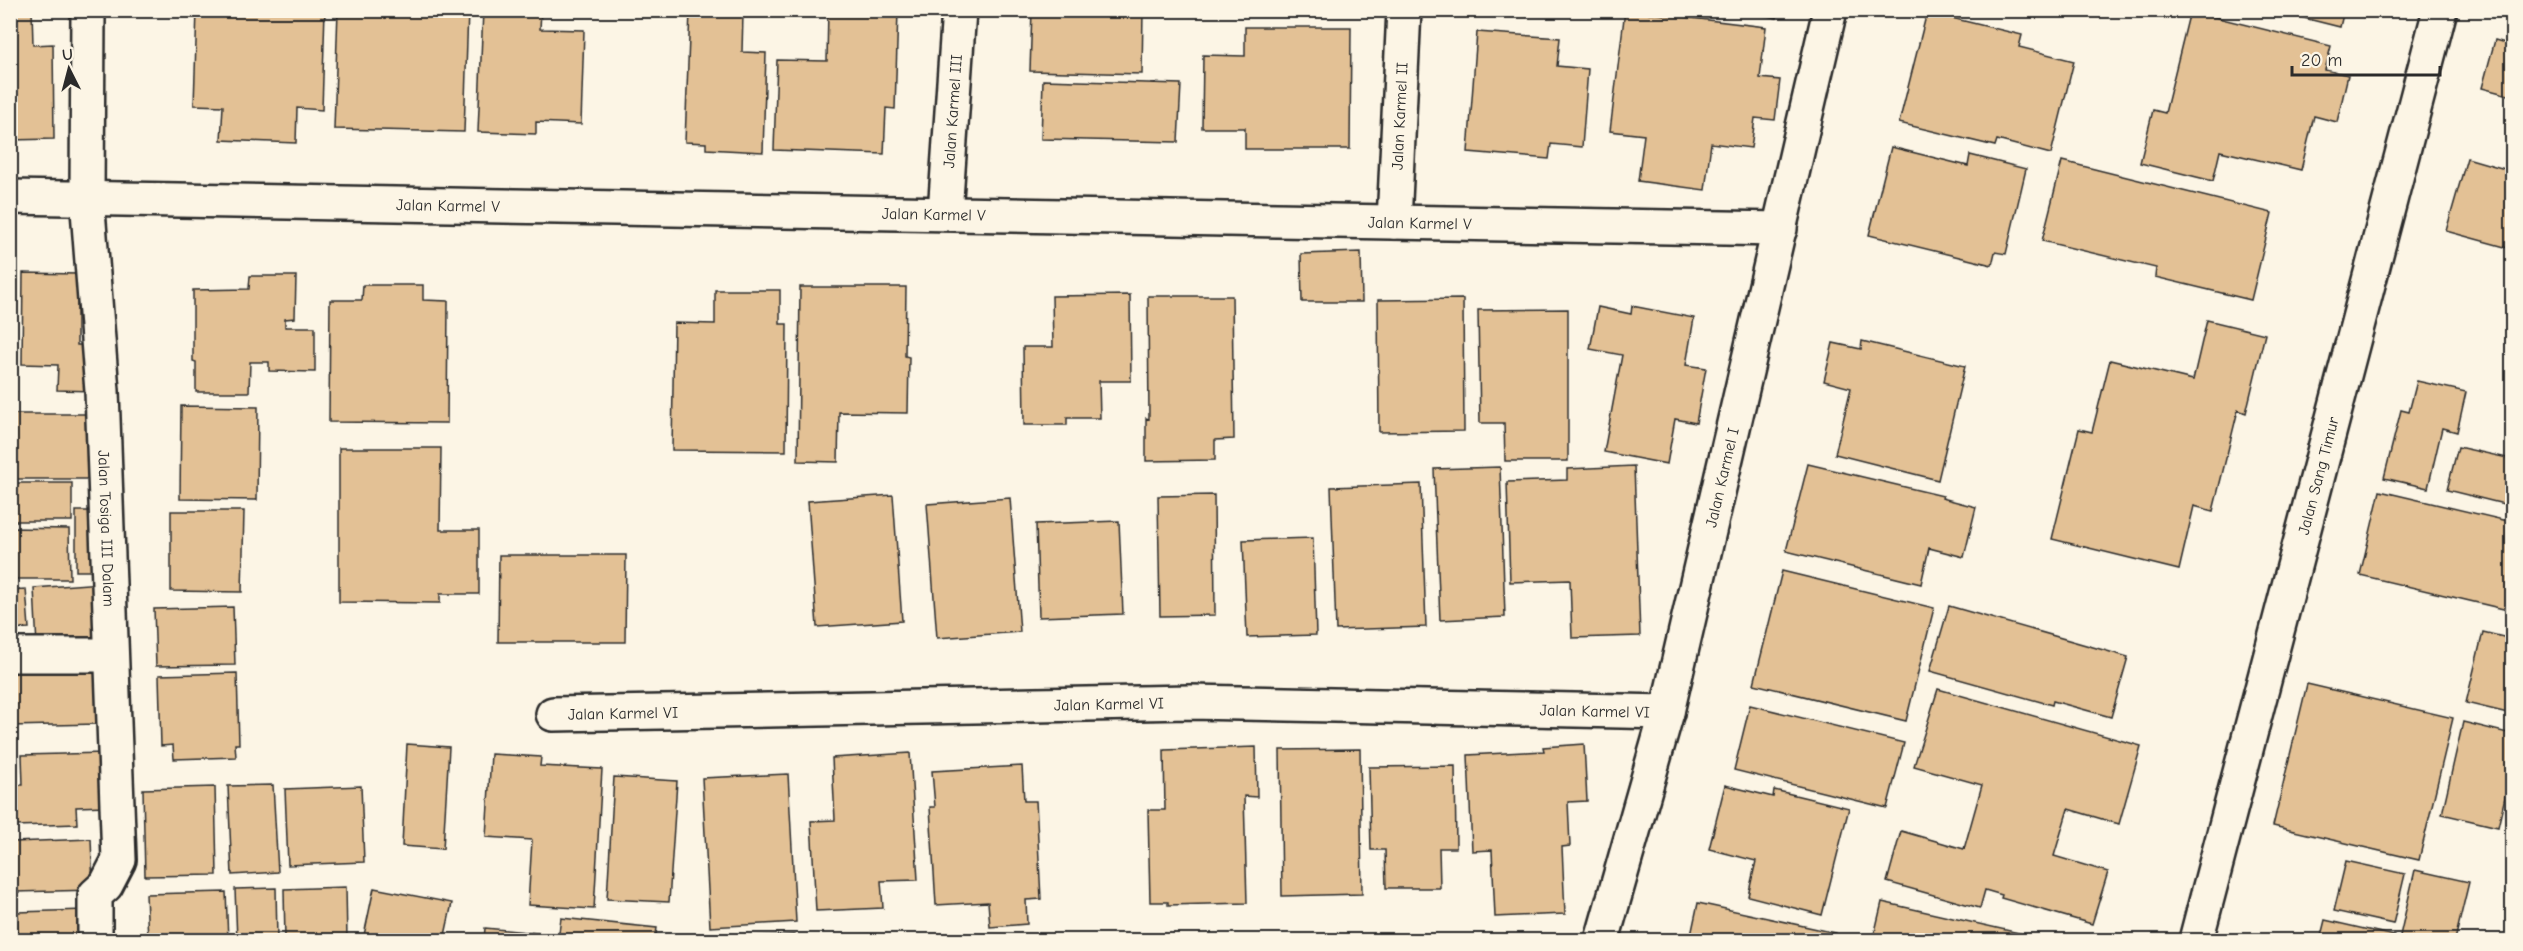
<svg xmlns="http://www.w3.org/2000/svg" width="2523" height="951" font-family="'Comic Neue',sans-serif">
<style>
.building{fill:#e3c195;stroke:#2b2b2b;stroke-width:1.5}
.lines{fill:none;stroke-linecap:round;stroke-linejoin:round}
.street-casing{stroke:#2b2b2b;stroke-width:38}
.street{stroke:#fcf5e5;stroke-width:33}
.labels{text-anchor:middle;stroke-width:4.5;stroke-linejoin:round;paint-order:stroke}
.street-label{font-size:16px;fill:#2b2b2b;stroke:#fcf5e5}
</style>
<rect width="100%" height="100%" fill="#fcf5e5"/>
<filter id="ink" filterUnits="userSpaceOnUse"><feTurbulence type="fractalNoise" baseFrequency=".0167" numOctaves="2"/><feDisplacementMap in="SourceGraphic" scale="12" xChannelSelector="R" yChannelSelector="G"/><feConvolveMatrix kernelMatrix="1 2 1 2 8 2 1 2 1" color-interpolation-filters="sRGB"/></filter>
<g filter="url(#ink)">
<path class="building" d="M 10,10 L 32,10 L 33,45 L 53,44 L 54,139 L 10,140 Z
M 197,10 L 325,10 L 322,110 L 297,108 L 296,143 L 221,140 L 223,106 L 194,105 Z
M 338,10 L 468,10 L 464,132 L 334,129 Z
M 483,10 L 541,10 L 540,29 L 584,30 L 581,124 L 536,122 L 536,134 L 478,132 Z
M 828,10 L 898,10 L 895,109 L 886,108 L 884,154 L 774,150 L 777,60 L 827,61 Z
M 1032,10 L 1143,10 L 1142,74 L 1030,71 Z
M 1625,10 L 1766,27 L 1760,78 L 1780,80 L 1775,120 L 1755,118 L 1751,148 L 1711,143 L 1705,190 L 1638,181 L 1644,135 L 1610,131 Z
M 1738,10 L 1779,10 L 1777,18 Z
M 2272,10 L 2344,10 L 2340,27 Z
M 690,11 L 743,13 L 742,52 L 766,53 L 763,152 L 706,149 L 706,143 L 685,142 Z
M 2190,11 L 2331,46 L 2325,70 L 2348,75 L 2337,122 L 2314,116 L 2301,170 L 2220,151 L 2213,181 L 2140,163 L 2153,110 L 2165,113 Z
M 1927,12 L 2022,35 L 2019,47 L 2074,61 L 2051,154 L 1997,140 L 1995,146 L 1899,123 Z
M 1245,27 L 1351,27 L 1350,149 L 1245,149 L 1245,128 L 1202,128 L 1203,55 L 1245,56 Z
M 1477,32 L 1560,38 L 1557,66 L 1588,69 L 1582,147 L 1551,144 L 1549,159 L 1468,152 Z
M 2495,40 L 2512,45 L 2512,96 L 2482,88 Z
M 1043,80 L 1181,84 L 1178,142 L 1041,139 Z
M 1891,147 L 1968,166 L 1970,155 L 2026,169 L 2006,254 L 1995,252 L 1992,265 L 1869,235 Z
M 2467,158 L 2512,171 L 2512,249 L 2446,231 Z
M 2062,161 L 2272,213 L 2251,300 L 2155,277 L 2156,268 L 2042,241 Z
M 1361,252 L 1362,302 L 1302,302 L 1301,254 Z
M 23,273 L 77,274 L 77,345 L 94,345 L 94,391 L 57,390 L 58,365 L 22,364 Z
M 250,276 L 296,276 L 295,318 L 285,319 L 285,327 L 315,327 L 315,372 L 269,371 L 269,362 L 250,362 L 249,392 L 196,392 L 196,362 L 193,361 L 193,290 L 249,289 Z
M 363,285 L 423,285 L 423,300 L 448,301 L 447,423 L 329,422 L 330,300 L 362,300 Z
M 800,287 L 906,287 L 905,356 L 909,357 L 908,413 L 839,412 L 838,462 L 798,461 Z
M 715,290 L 780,290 L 780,324 L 787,324 L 786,451 L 672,450 L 674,323 L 715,324 Z
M 1130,295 L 1131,381 L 1099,381 L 1100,418 L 1067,418 L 1067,425 L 1024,425 L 1023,347 L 1053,347 L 1052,296 Z
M 1148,296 L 1232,296 L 1234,439 L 1215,440 L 1215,460 L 1146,461 L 1146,418 L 1149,419 Z
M 1463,299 L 1464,431 L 1379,432 L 1378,300 Z
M 1632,306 L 1694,318 L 1686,365 L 1706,368 L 1696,423 L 1675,419 L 1667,464 L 1604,452 L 1622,355 L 1590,349 L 1598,307 L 1631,314 Z
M 1568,309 L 1568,461 L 1505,461 L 1504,423 L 1480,423 L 1478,310 Z
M 2207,320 L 2265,334 L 2246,413 L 2238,410 L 2213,511 L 2194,506 L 2179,570 L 2052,539 L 2079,429 L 2092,432 L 2110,360 L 2193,380 Z
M 1862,341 L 1965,366 L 1938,480 L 1835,454 L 1851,388 L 1824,381 L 1833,343 L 1861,349 Z
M 2417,381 L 2466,392 L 2457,432 L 2442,428 L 2428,488 L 2384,478 L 2401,410 L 2409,412 Z
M 181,406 L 258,407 L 257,500 L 180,499 Z
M 10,414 L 88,414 L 88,479 L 10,479 Z
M 2458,447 L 2512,459 L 2512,506 L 2447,490 Z
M 339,448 L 441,448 L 440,530 L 479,530 L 479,594 L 440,594 L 440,603 L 339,602 Z
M 1808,464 L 1943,496 L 1942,498 L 1976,507 L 1964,557 L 1929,548 L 1921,584 L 1786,551 Z
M 1634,466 L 1640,636 L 1572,638 L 1570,580 L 1510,582 L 1507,482 L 1567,480 L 1567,469 Z
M 1500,467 L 1505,617 L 1440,620 L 1434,469 Z
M 10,483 L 72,483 L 72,521 L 10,521 Z
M 1421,484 L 1426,627 L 1336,630 L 1331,487 Z
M 2380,491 L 2512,522 L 2512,611 L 2360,575 Z
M 893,495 L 902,621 L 817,627 L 808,501 Z
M 1214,495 L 1215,615 L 1160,616 L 1158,496 Z
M 1010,498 L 1020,632 L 937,638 L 927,504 Z
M 76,511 L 100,511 L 99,571 L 76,571 Z
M 171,511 L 244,511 L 242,592 L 171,591 Z
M 1119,521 L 1123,614 L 1039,617 L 1036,524 Z
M 10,528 L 69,529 L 70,579 L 10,579 Z
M 1313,538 L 1316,635 L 1247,637 L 1243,540 Z
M 499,555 L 626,555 L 625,642 L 498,642 Z
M 1782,571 L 1934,608 L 1906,721 L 1754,684 Z
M 101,583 L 104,641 L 37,646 L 34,588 Z
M 26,589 L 29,628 L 10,629 L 10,590 Z
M 1949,606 L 2128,657 L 2111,717 L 2053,701 L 2052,705 L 1930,671 Z
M 233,607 L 235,665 L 156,666 L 154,609 Z
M 2483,632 L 2512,639 L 2512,714 L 2466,703 Z
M 96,660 L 97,724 L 10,726 L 10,662 Z
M 237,673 L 239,744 L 235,744 L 236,757 L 174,759 L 173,745 L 161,746 L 159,675 Z
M 2307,684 L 2453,718 L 2419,860 L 2273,826 Z
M 1938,689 L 2141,746 L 2119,824 L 2068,809 L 2054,856 L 2108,872 L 2092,924 L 2001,898 L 2002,895 L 1985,890 L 1980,908 L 1887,882 L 1901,831 L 1964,849 L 1982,785 L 1914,766 Z
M 1750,705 L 1904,743 L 1887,808 L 1734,770 Z
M 2463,722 L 2512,734 L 2512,767 L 2498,827 L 2442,814 Z
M 407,744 L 449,747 L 443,849 L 402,846 Z
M 1584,744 L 1587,801 L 1568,802 L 1570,846 L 1562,847 L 1565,914 L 1495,917 L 1492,850 L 1472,851 L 1468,755 L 1544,751 L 1543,747 Z
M 1256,747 L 1257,797 L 1244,796 L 1247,903 L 1168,905 L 1168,902 L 1150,902 L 1148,810 L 1165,810 L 1164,750 Z
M 1360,749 L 1362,894 L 1282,896 L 1280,750 Z
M 105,753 L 106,806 L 76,807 L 77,824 L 16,826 L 15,785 L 23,785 L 22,755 Z
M 910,753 L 918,880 L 881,881 L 883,908 L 816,911 L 811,821 L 835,820 L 832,758 Z
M 491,754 L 541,757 L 540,766 L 602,769 L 594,909 L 528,905 L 532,840 L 486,837 Z
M 1022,766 L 1024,801 L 1036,801 L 1041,899 L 1026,900 L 1027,924 L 990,927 L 988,902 L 936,905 L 930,807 L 935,807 L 932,771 Z
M 1455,766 L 1456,848 L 1439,848 L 1440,888 L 1386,888 L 1385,850 L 1371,850 L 1369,767 Z
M 788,774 L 796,922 L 710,927 L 702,778 Z
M 614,777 L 677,781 L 669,902 L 607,899 Z
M 273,785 L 278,872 L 232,875 L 228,786 Z
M 1725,785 L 1773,797 L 1774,790 L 1849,808 L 1822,915 L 1748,896 L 1756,861 L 1709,849 Z
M 361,786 L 364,862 L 288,865 L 285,789 Z
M 215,787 L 217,875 L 145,876 L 143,789 Z
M 91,839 L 93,890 L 15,892 L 13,842 Z
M 2346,861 L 2405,874 L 2393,924 L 2334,911 Z
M 2415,870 L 2469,882 L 2455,940 L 2399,940 Z
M 346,887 L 347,940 L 285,940 L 284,889 Z
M 276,888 L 277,940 L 237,940 L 235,889 Z
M 374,888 L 452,903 L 444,940 L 363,940 Z
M 226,892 L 228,940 L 148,940 L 146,894 Z
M 1882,902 L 2050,940 L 1873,940 Z
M 1698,903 L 1836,933 L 1834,940 L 1690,940 Z
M 86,910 L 87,940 L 18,940 L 17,912 Z
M 561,918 L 657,928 L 655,940 L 558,940 Z
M 2325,920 L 2395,936 L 2394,940 L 2320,940 Z
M 485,928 L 547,934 L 546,940 L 484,940 Z
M 869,934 L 869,940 L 817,940 L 817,938 Z
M 794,935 L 794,940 L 742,940 L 742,937 Z"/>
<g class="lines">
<defs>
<g id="street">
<path id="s1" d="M 88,10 L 87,197 L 102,391 L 119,860 L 106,885 L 95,895 L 95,940"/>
<path id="s2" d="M 10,197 L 1780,229"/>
<path id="s3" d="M 945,213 L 959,10"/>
<path id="s4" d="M 1394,222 L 1404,10"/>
<path d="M 10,655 L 111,655"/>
<path id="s5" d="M 553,714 L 1190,702 L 1667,712"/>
<path id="s6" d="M 1602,940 L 1667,712 L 1830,10"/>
<path id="s7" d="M 2196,940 L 2440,10"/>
</g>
</defs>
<use href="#street" class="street-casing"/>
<use href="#street" class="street"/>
</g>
</g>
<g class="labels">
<g class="street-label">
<text dy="6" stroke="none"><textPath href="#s3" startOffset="102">Jalan Karmel III</textPath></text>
<text dy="6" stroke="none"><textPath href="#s4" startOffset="106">Jalan Karmel II</textPath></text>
<text dy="6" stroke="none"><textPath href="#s2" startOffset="438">Jalan Karmel V</textPath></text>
<text dy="6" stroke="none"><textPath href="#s2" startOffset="924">Jalan Karmel V</textPath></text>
<text dy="6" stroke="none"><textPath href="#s2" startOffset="1410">Jalan Karmel V</textPath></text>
<text dy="6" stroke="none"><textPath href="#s7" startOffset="480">Jalan Sang Timur</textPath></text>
<text dy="6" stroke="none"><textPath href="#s6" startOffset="478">Jalan Karmel I</textPath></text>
<text dy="6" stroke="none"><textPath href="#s1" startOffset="519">Jalan Tosiga III Dalam</textPath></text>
<text dy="6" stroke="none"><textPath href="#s5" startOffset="556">Jalan Karmel VI</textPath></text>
<text dy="6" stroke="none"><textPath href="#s5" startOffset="1042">Jalan Karmel VI</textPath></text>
<text dy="6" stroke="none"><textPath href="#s5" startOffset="70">Jalan Karmel VI</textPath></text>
</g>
</g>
<rect width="2523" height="951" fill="none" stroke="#fcf5e5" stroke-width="36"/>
<rect x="18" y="18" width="2487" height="915" fill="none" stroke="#2b2b2b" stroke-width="2" filter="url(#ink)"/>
<g transform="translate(69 69) rotate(354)" stroke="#fcf5e5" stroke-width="4.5" paint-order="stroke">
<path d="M0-4.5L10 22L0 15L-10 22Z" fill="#2b2b2b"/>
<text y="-9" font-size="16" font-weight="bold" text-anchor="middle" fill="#2b2b2b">U</text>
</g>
<path d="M2292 66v9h148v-9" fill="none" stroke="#2b2b2b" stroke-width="3"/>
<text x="2301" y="66" font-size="18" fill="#2b2b2b" stroke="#fcf5e5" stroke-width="4.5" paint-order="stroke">20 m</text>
</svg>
